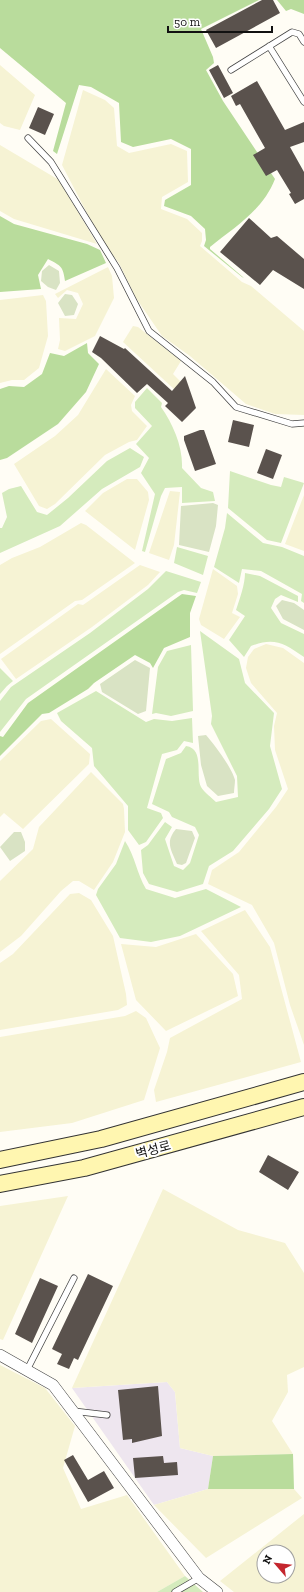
<svg xmlns="http://www.w3.org/2000/svg" width="304" height="1592" font-family="'Zilla Slab','Noto Sans KR',serif">
<style>
.industrial{fill:#eee6ef}
.farmland{fill:#f6f3d4;fill-rule:evenodd}
.green{fill:#d5ebbd}
.forest{fill:#b9dc9c}
.cemetery{fill:#d9e3c4}
.building{fill:#5a524d}
.lines{fill:none;stroke-linecap:round;stroke-linejoin:round}
.service-casing{stroke:#444;stroke-width:7}
.minor-casing{stroke:#444;stroke-width:12}
.secondary-casing{stroke:#333;stroke-width:18}
.service{stroke:#fff;stroke-width:5.5}
.minor{stroke:#fff;stroke-width:11}
.secondary{stroke:#fff6b0;stroke-width:16}
.labels{text-anchor:middle;stroke-width:4;stroke-linejoin:round;paint-order:stroke}
.street-label{font-size:13px;fill:#111;stroke:#fff}
</style>
<rect width="100%" height="100%" fill="#fffdf5"/>
<path class="industrial" d="M 167,1382 L 175,1392 L 180,1448 L 213,1456 L 208,1489 L 154,1505 L 72,1388 Z"/>
<path class="farmland" d="M 0,65 L 35,95 L 20,130 L 4,126 L 0,123 Z
M 83,90 L 105,100 L 114,108 L 117,146 L 129,153 L 171,144 L 187,151 L 188,182 L 162,197 L 161,209 L 187,219 L 202,233 L 202,241 L 200,246 L 242,282 L 251,286 L 304,331 L 304,415 L 275,414 L 246,404 L 190,356 L 162,336 L 136,298 L 119,263 L 101,240 L 62,165 Z
M 0,145 L 59,180 L 97,244 L 14,219 L 0,211 Z
M 108,267 L 112,276 L 114,298 L 95,336 L 65,351 L 58,349 L 60,340 L 59,318 L 76,319 L 83,304 L 78,293 L 67,290 L 58,298 L 55,294 Z
M 43,295 L 46,301 L 48,336 L 39,368 L 24,380 L 12,380 L 0,383 L 0,300 Z
M 133,326 L 138,327 L 181,361 L 173,374 L 183,384 L 175,390 L 123,342 Z
M 106,369 L 135,396 L 131,405 L 132,411 L 147,426 L 137,440 L 129,442 L 105,455 L 55,504 L 47,509 L 39,506 L 14,464 L 55,436 L 78,415 Z
M 127,479 L 137,479 L 148,492 L 149,500 L 135,550 L 85,511 L 103,493 Z
M 170,491 L 180,492 L 174,545 L 169,560 L 149,553 Z
M 304,495 L 304,551 L 285,544 Z
M 81,523 L 86,525 L 135,563 L 82,600 L 75,601 L 0,654 L 0,565 L 12,558 L 40,547 Z
M 140,565 L 160,572 L 148,585 L 92,627 L 16,679 L 1,659 L 78,604 L 83,605 Z
M 213,569 L 237,586 L 238,594 L 232,613 L 240,617 L 224,639 L 201,625 L 199,619 Z
M 266,644 L 283,648 L 304,663 L 304,1045 L 290,1005 L 274,943 L 252,905 L 208,884 L 212,870 L 239,852 L 276,807 L 288,789 L 275,750 L 274,726 L 277,713 L 251,683 L 246,668 L 248,657 L 254,649 Z
M 51,719 L 90,754 L 89,764 L 23,829 L 4,813 L 0,817 L 0,761 L 41,721 Z
M 91,772 L 123,804 L 124,809 L 125,832 L 113,862 L 94,890 L 79,881 L 73,881 L 61,891 L 21,936 L 0,952 L 0,881 L 33,849 L 39,827 Z
M 79,893 L 91,900 L 113,936 L 126,994 L 127,1005 L 118,1010 L 0,1030 L 0,963 L 13,954 L 70,894 Z
M 245,910 L 270,947 L 301,1062 L 156,1102 L 154,1090 L 167,1052 L 170,1038 L 242,999 L 239,975 L 201,931 Z
M 196,934 L 233,974 L 238,996 L 166,1031 L 136,1000 L 121,944 L 156,947 Z
M 136,1011 L 146,1018 L 160,1048 L 144,1100 L 72,1123 L 0,1132 L 0,1037 L 125,1016 Z
M 163,1189 L 238,1230 L 285,1243 L 304,1273 L 304,1367 L 287,1375 L 288,1392 L 272,1421 L 293,1454 L 213,1456 L 180,1448 L 175,1392 L 167,1382 L 72,1388 Z
M 68,1196 L 3,1340 L 0,1339 L 0,1206 Z
M 0,1365 L 45,1388 L 75,1426 L 63,1468 L 81,1509 L 127,1495 L 185,1576 L 157,1592 L 0,1592 Z
M 208,1489 L 294,1489 L 302,1498 L 206,1558 L 154,1505 Z
M 304,1514 L 304,1592 L 234,1592 L 220,1581 ZM 264,1552 L 288,1552 L 288,1576 L 264,1576 Z"/>
<path class="green" d="M 147,388 L 162,403 L 161,407 C 173,424 183,447 182,468 L 201,488 L 213,492 L 215,501 L 182,503 L 182,487 L 165,488 L 161,496 L 145,552 L 142,551 L 155,494 L 141,473 L 149,458 L 136,444 L 152,426 L 135,408 L 135,402 Z
M 130,448 L 144,457 L 140,467 L 102,489 L 60,526 L 0,553 L 0,528 L 2,528 L 7,517 L 2,493 L 9,489 L 21,486 L 37,512 L 47,515 L 68,498 L 107,461 Z
M 230,471 L 271,485 L 281,487 L 284,477 L 304,483 L 281,543 L 267,540 L 228,508 Z
M 227,513 L 263,543 L 282,547 L 304,556 L 304,603 L 301,601 L 302,594 L 261,571 L 242,569 L 239,583 L 214,567 L 225,528 Z
M 177,547 L 208,556 L 203,575 L 174,563 Z
M 166,571 L 201,582 L 197,593 L 184,590 L 178,592 L 26,699 L 0,732 L 0,701 L 11,687 L 90,633 L 148,589 Z
M 245,573 L 260,576 L 298,596 L 298,602 L 281,595 L 275,599 L 271,608 L 281,623 L 304,634 L 304,657 C 284,643 274,637 251,646 L 244,657 L 229,640 L 245,616 L 236,610 C 240,598 245,584 245,573 Z
M 200,631 L 239,659 L 245,683 L 274,713 L 270,746 L 282,789 L 269,809 L 233,851 L 209,866 L 203,884 L 177,892 L 149,884 L 143,873 L 141,850 L 148,845 L 165,822 L 172,827 L 165,839 L 174,866 L 183,870 L 190,863 L 199,835 L 195,827 L 172,817 L 169,812 L 152,804 L 166,759 L 181,753 L 186,746 C 205,749 195,775 201,787 C 204,792 212,798 216,802 L 238,797 L 237,776 L 211,724 L 212,716 Z
M 191,645 L 193,711 L 171,716 L 156,713 L 152,714 L 158,667 L 167,651 Z
M 0,668 L 13,681 L 7,686 L 0,694 Z
M 96,691 L 146,722 L 154,719 L 172,721 L 192,718 L 193,743 L 184,741 L 177,750 L 162,754 L 147,808 L 161,813 L 163,818 L 146,842 L 139,845 L 128,830 L 128,806 L 94,766 L 92,748 L 61,721 L 57,713 Z
M 125,841 C 135,856 137,874 146,889 L 175,898 L 206,889 L 241,907 L 180,936 L 151,942 L 120,938 L 96,895 L 98,889 L 116,864 Z
M 185,1576 L 203,1592 L 157,1592 Z"/>
<path class="forest" d="M 0,0 L 259,0 L 201,29 L 213,57 L 214,63 L 206,70 L 223,101 L 275,179 C 263,210 235,227 210,247 L 210,249 L 244,278 L 242,277 L 204,246 L 206,240 L 205,229 L 191,216 L 164,206 L 165,200 L 191,185 L 191,149 L 171,139 L 133,147 L 121,142 L 119,103 L 91,87 L 79,85 L 57,154 L 53,151 L 66,103 L 0,48 Z
M 277,0 L 304,0 L 304,14 L 291,9 L 286,11 Z
M 0,216 L 14,224 L 87,244 L 100,250 L 106,263 L 65,281 C 63,266 61,266 48,259 L 38,275 L 41,289 L 0,292 Z
M 87,343 L 88,353 L 99,364 L 86,392 L 58,424 L 7,458 L 0,460 L 0,389 L 9,386 L 24,387 L 42,374 L 50,353 L 64,356 Z
M 182,594 L 196,596 L 190,613 L 190,637 L 164,648 L 153,668 L 150,663 L 135,655 L 94,683 L 88,689 L 49,713 L 42,714 L 0,756 L 0,736 L 3,737 L 28,703 Z
M 293,1454 L 294,1489 L 208,1489 L 213,1456 Z"/>
<path class="cemetery" d="M 49,265 L 59,271 L 60,283 L 56,290 L 48,287 L 41,281 L 42,271 Z
M 65,294 L 72,295 L 78,304 L 74,315 L 65,316 L 58,303 Z
M 213,503 L 218,505 L 216,526 L 209,552 L 179,545 L 181,506 Z
M 282,600 L 294,603 L 304,610 L 304,630 L 283,619 L 276,606 Z
M 135,660 L 150,668 L 146,711 L 138,714 L 102,692 L 100,684 Z
M 206,735 C 214,744 232,768 235,780 C 235,784 234,789 234,793 L 218,796 L 207,786 L 201,765 L 198,736 Z
M 176,829 L 192,831 L 195,838 L 186,863 L 182,865 L 177,864 C 171,850 165,842 176,829 Z
M 14,832 L 21,832 L 25,842 L 25,851 L 10,861 L 0,847 Z"/>
<path class="building" d="M 262,0 L 273,0 L 280,13 L 216,48 L 206,30 Z
M 218,65 L 233,93 L 224,98 L 209,70 Z
M 257,81 L 285,130 L 304,122 L 304,142 L 290,147 L 304,172 L 304,199 L 295,204 L 289,194 L 291,193 L 277,170 L 266,176 L 253,155 L 265,148 L 240,104 L 236,106 L 231,96 Z
M 38,107 L 54,114 L 45,135 L 29,128 Z
M 249,218 L 271,238 L 277,236 L 304,259 L 304,289 L 273,270 L 260,285 L 220,252 Z
M 100,336 L 124,349 L 125,348 L 172,391 L 185,376 L 196,408 L 182,422 L 165,406 L 168,403 L 147,384 L 137,393 L 101,358 L 92,352 Z
M 233,420 L 254,425 L 249,447 L 228,442 Z
M 200,430 L 204,430 L 216,464 L 195,471 L 184,440 L 184,436 Z
M 266,449 L 282,455 L 273,479 L 257,473 Z
M 268,1155 L 299,1172 L 288,1190 L 259,1172 Z
M 88,1274 L 113,1286 L 78,1360 L 74,1358 L 69,1369 L 57,1364 L 62,1354 L 52,1349 Z
M 40,1278 L 58,1286 L 32,1343 L 15,1334 Z
M 158,1386 L 162,1436 L 132,1443 L 132,1439 L 123,1440 L 118,1390 Z
M 73,1455 L 88,1480 L 104,1471 L 114,1488 L 88,1502 L 64,1460 Z
M 163,1456 L 164,1463 L 177,1462 L 178,1475 L 135,1478 L 133,1458 Z"/>
<g class="lines">
<defs>
<path id="service" d="M 269,46 L 304,102
M 231,70 L 292,32 L 299,34 L 304,42
M 28,138 L 51,162 L 117,268 L 149,331 L 213,382 L 236,407 L 292,424 L 304,423
M 27,1370 L 74,1278
M 73,1411 L 107,1415
M 175,1592 L 199,1578"/>
<path id="minor" d="M 0,1355 L 53,1385 L 199,1578 L 217,1592"/>
<path id="secondary" d="M 0,1160 L 101,1139 L 304,1082
M 0,1184 L 84,1168 L 304,1107"/>
</defs>
<use href="#service" class="service-casing"/>
<use href="#minor" class="minor-casing"/>
<use href="#secondary" class="secondary-casing"/>
<use href="#service" class="service"/>
<use href="#minor" class="minor"/>
<use href="#secondary" class="secondary"/>
</g>
<g class="labels">
<g class="street-label">
<text transform="translate(153 1149) rotate(-15)" y="5">벽성로</text>
</g>
</g>
<g transform="translate(276 1564) rotate(298)"><circle r="19" fill="#ffffff" stroke="#a0a0a0"/>
<path d="M0-3L7 15L0 10L-7 15Z" fill="#c4262e"/>
<text y="-6" font-size="11" font-weight="bold" text-anchor="middle" fill="#111111">N</text>
</g>
<path d="M168 26v6h104v-6" fill="none" stroke="#111111" stroke-width="2"/>
<text x="174" y="26" font-size="12" fill="#111111" stroke="#ffffff" stroke-width="3" paint-order="stroke">50 m</text>
</svg>
